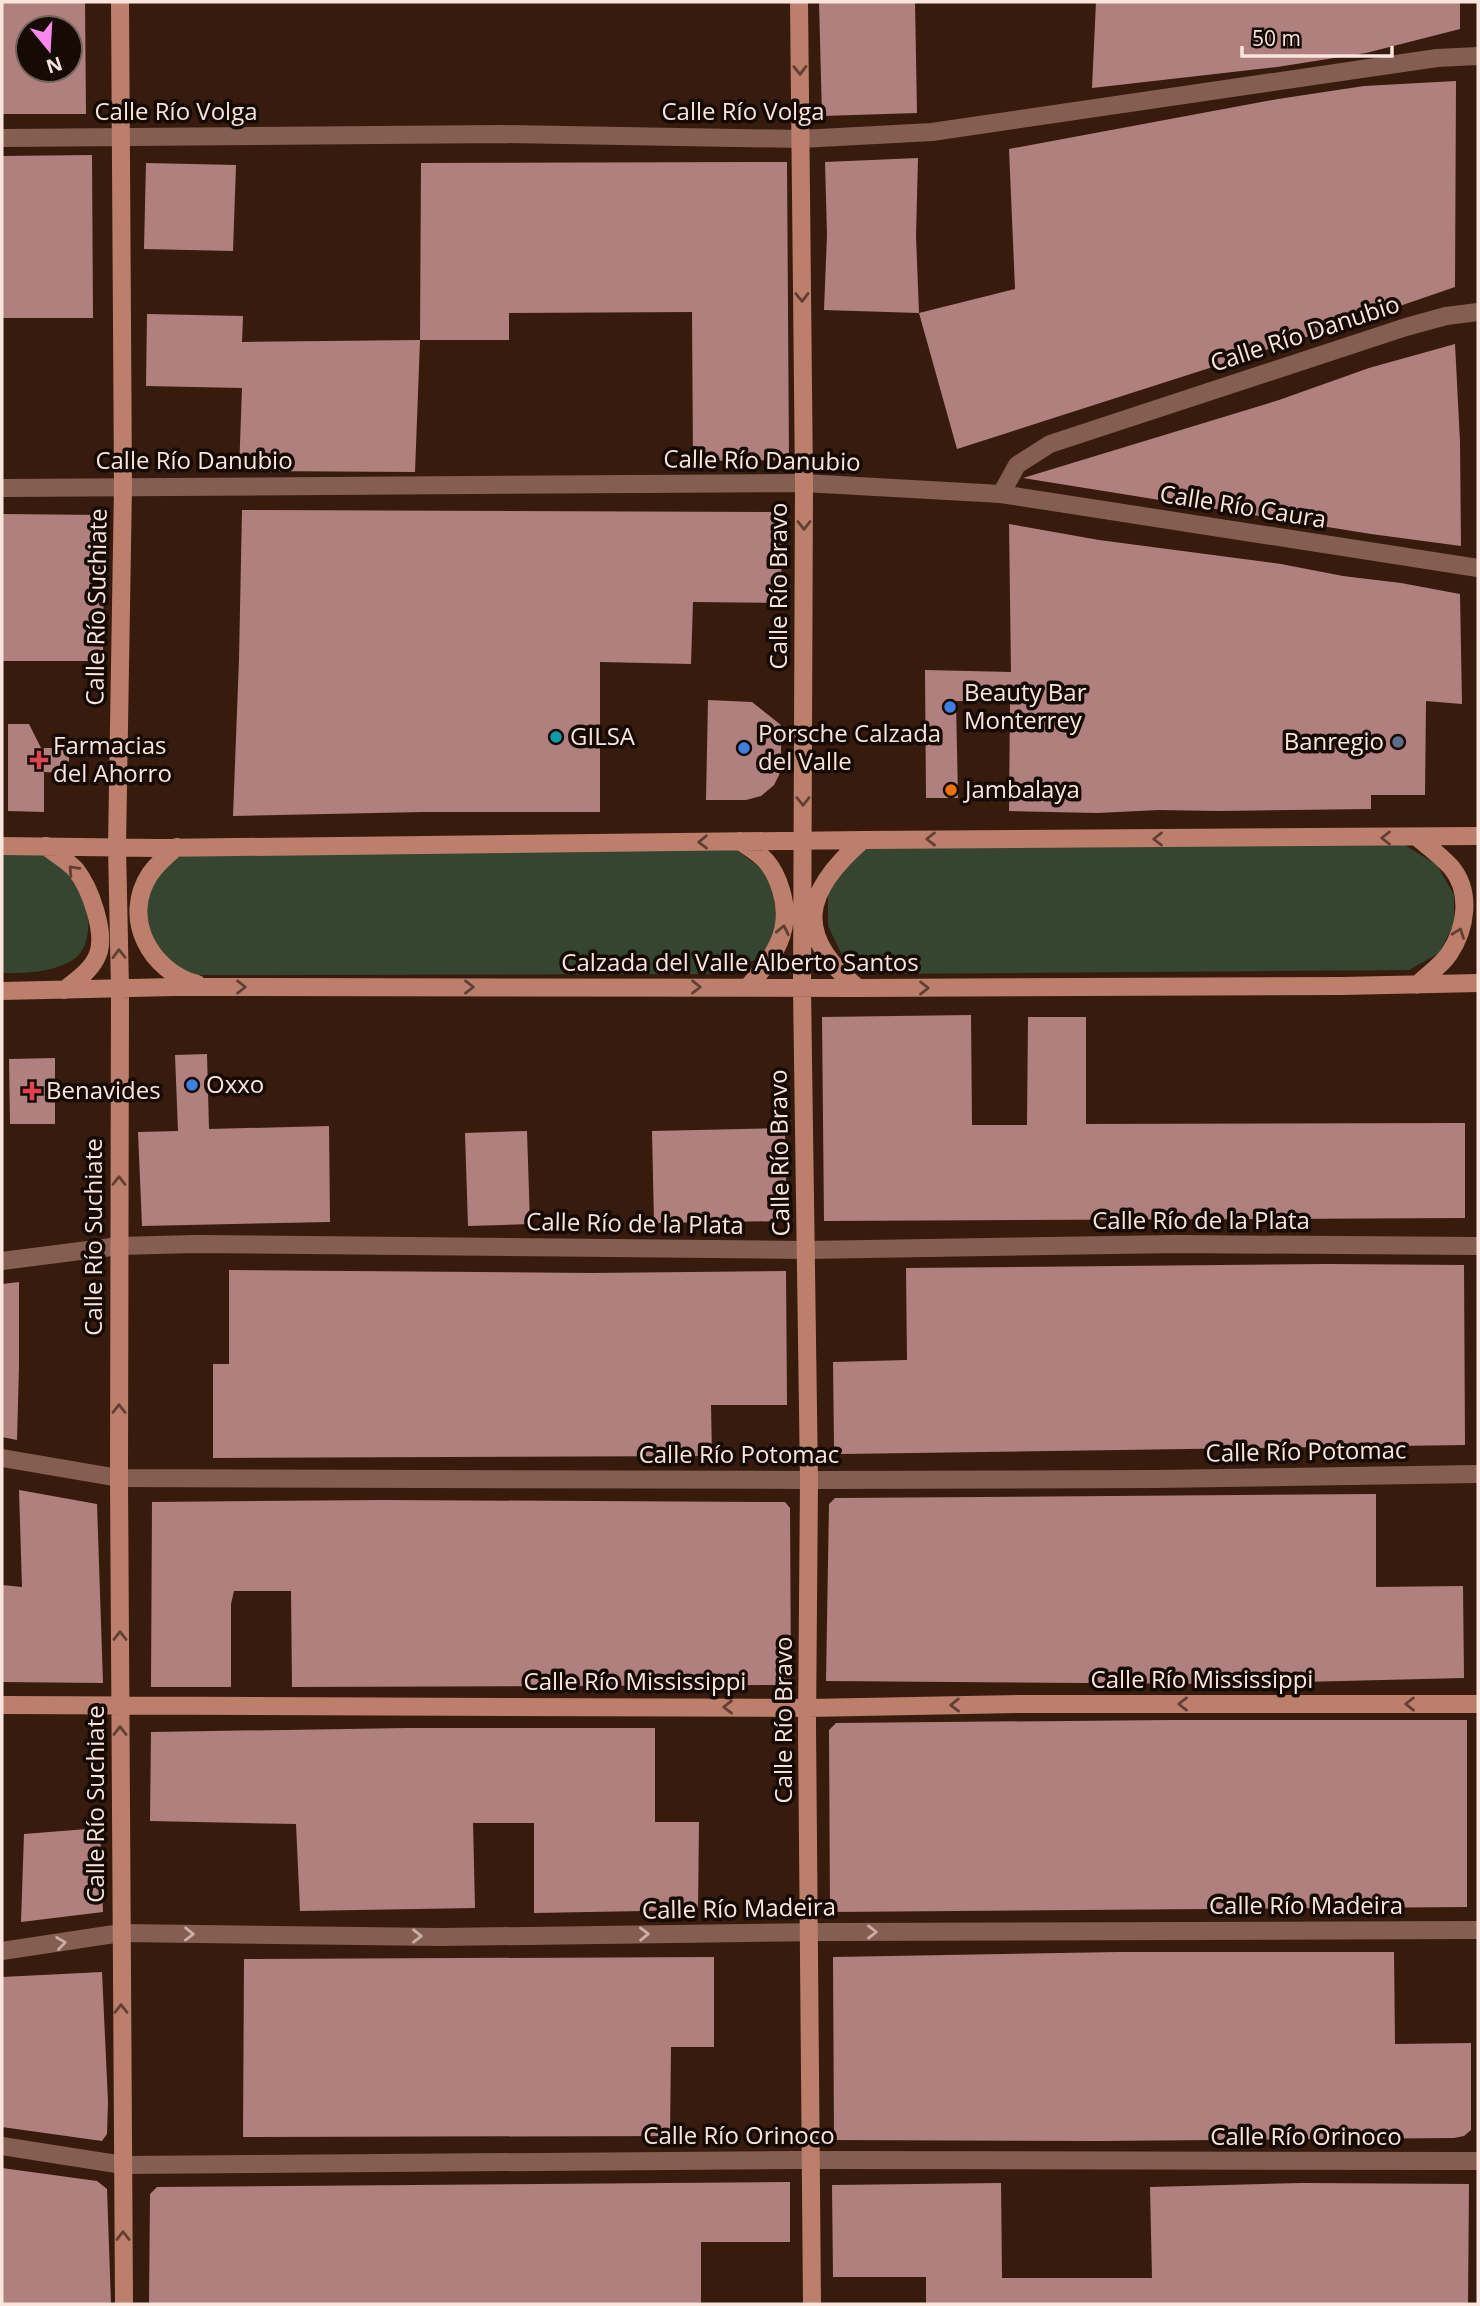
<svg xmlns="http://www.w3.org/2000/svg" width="1480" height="2306" font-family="'Open Sans',sans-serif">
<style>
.green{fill:#354530}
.building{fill:#b0807e;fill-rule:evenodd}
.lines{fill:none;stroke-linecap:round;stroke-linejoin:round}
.street{stroke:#855e52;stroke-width:18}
.secondary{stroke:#bc7f6c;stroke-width:18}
.oneway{stroke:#613f33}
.oneway2{stroke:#cbafa5}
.shop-dot{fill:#3f7fe0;stroke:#160a05;stroke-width:2.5}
.culture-dot{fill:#0f9aa8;stroke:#160a05;stroke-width:2.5}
.service-dot{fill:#5c6f8a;stroke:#160a05;stroke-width:2.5}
.health-dot{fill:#e0444e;stroke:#160a05;stroke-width:2.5}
.food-dot{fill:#e8710a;stroke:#160a05;stroke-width:2.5}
.labels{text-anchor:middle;stroke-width:7;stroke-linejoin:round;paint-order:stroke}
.street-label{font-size:24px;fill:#f9e5dc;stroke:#160a05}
.poi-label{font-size:24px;fill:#f9e5dc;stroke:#160a05;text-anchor:start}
</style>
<rect width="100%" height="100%" fill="#371c0d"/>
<path class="green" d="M 1405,845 L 1437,865 L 1454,895 L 1454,924 L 1439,953 L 1409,970 L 873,974 L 842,955 L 828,926 L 828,891 L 845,864 L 870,847 Z
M 735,849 L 762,869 L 780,903 L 779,933 L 755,960 L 719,974 L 190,975 L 155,953 L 141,921 L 144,886 L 165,862 L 201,851 Z
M 43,853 C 52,859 62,865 70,872 C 89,891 99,946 71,961 C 49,973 27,973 2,973 L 2,854 Z"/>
<path class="building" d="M 2,2 L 85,2 L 86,114 L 2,114 ZM 28,28 L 70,28 L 70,70 L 28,70 Z
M 819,2 L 915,2 L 917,113 L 822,116 Z
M 1096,2 L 1460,2 L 1460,29 L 1366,53 L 1277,67 L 1092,88 Z
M 1456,81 L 1455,287 L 1362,319 L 957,449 L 919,313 L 1015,289 L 1009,149 L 1278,99 L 1364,86 Z
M 92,155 L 93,318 L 2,318 L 2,156 Z
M 918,158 L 916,236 L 919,313 L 824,310 L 827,235 L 825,162 Z
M 787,162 L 789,460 L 693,461 L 692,312 L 509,313 L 509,340 L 420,340 L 421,163 Z
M 146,163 L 236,165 L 233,251 L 144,249 Z
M 147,314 L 243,316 L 242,342 L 420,340 L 415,472 L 239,471 L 242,388 L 146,386 Z
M 1455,344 L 1460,442 L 1461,546 L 1371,534 L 1023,478 L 1279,400 L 1369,368 Z
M 242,510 L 782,512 L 781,603 L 693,602 L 691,664 L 600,662 L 600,812 L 423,812 L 233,816 L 239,659 Z
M 2,514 L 104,515 L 103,661 L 2,661 Z
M 1009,524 L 1099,540 L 1281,564 L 1343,576 L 1401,583 L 1460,594 L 1462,704 L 1426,701 L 1425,795 L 1371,795 L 1371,809 L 1221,811 L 1159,810 L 1097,813 L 1009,811 L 1010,702 L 956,701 L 958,798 L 926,798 L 925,670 L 1011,672 Z
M 708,700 L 752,702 L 781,725 L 781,771 L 774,785 L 761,796 L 746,800 L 706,800 Z
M 8,724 L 29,724 L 41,748 L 69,748 L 69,773 L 44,772 L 44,812 L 8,811 Z
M 971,1015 L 972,1125 L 1027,1125 L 1028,1017 L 1086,1017 L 1086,1124 L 1465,1123 L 1465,1218 L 824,1221 L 822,1017 Z
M 207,1054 L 209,1129 L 329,1126 L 330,1222 L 142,1226 L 138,1132 L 178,1131 L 175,1055 Z
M 55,1058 L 55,1124 L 10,1124 L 9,1059 Z
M 785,1128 L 787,1221 L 654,1223 L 652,1131 Z
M 527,1131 L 530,1224 L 468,1226 L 465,1133 Z
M 1328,1264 L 1464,1265 L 1465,1445 L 841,1454 L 834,1447 L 833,1362 L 907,1360 L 906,1268 Z
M 229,1270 L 592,1273 L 786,1271 L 787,1405 L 711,1405 L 712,1456 L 213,1458 L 213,1364 L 229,1364 Z
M 19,1282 L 19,1366 L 17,1440 L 2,1437 L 2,1284 Z
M 19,1490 L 97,1504 L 103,1683 L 2,1682 L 2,1585 L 22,1587 Z
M 1376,1494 L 1376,1587 L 1463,1586 L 1464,1678 L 1223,1684 L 826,1681 L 829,1504 L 835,1498 Z
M 383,1500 L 785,1502 L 790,1508 L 791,1685 L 292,1687 L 291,1591 L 234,1591 L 231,1604 L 231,1687 L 151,1687 L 152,1502 Z
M 1171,1720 L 1467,1720 L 1467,1907 L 830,1912 L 829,1730 L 836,1723 Z
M 407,1728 L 655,1728 L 655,1822 L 699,1822 L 698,1910 L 534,1913 L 534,1823 L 473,1823 L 475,1908 L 300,1911 L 296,1824 L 150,1821 L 151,1732 Z
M 100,1828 L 103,1912 L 21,1922 L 24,1834 Z
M 1119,1952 L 1394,1952 L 1395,2044 L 1471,2043 L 1471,2130 L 1464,2136 L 1454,2138 L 1098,2141 L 834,2140 L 833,1957 Z
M 714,1957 L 714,2047 L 671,2047 L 670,2136 L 243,2137 L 244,1959 Z
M 102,1972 L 108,2102 L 107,2134 L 102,2141 L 2,2127 L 2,1977 Z
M 2,2168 L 97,2181 L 107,2189 L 111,2304 L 2,2304 Z
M 790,2182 L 790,2242 L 701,2242 L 701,2304 L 149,2304 L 150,2194 L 157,2187 Z
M 1001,2183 L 1002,2278 L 1152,2278 L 1150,2187 L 1302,2183 L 1469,2184 L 1468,2304 L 926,2304 L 926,2277 L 833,2277 L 832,2185 Z"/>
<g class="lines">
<path class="street" d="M 2,138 L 502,134 L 801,139 L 932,132 L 1437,58 L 1478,56
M 2,488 L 804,483 L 1001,494 L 1478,568
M 1001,494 L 1017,465 L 1050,444 L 1406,327 L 1446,316 L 1478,312
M 2,1261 L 119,1246 L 195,1244 L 806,1250 L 1176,1244 L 1478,1246
M 2,1458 L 119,1478 L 809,1480 L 1156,1479 L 1478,1474
M 2,1951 L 121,1933 L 441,1937 L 827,1932 L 1478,1930
M 2,2146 L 123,2165 L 795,2160 L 1478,2161"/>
<path class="secondary" d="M 120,2 L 123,486 L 117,847 L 120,989 L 119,1478 L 124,2304
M 799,2 L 804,483 L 802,988 L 809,1480 L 807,1726 L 812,2304
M 740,841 C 748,847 759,853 766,861 C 773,869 778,880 781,890 C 794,931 773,957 748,987
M 2,846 L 156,848 L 863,840 L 1478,836
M 46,846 C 55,854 68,861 76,870 C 90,888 106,932 98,954 C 92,970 77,980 64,990
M 177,847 C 167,855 157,864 150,874 C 121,918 150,971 197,984
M 1417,985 C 1427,975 1441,966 1449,954 C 1466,929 1472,892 1451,867 C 1441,856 1429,847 1418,838
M 858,988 C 793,935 803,892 863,840
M 2,991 L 174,987 L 858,988 L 1342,986 L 1478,983
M 2,1705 L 808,1708 L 1022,1704 L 1478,1704"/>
</g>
<defs><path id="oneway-chevron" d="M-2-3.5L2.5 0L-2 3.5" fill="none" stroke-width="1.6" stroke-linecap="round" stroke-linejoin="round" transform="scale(1.75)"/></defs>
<g class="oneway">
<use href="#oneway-chevron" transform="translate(800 70) rotate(89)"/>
<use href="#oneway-chevron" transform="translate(802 297) rotate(89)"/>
<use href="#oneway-chevron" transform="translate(804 525) rotate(90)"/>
<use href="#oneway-chevron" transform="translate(803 801) rotate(90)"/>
<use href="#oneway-chevron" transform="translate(1386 838) rotate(180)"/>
<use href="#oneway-chevron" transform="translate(931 839) rotate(180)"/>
<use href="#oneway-chevron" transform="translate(1158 839) rotate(180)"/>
<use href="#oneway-chevron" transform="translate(703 842) rotate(179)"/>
<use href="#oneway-chevron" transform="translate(73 870) rotate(-133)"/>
<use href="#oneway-chevron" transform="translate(783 930) rotate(-78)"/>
<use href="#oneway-chevron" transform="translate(1459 933) rotate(-70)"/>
<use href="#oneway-chevron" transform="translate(119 954) rotate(-91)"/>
<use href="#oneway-chevron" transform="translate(241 987)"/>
<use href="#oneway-chevron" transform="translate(469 987)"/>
<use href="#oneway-chevron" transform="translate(696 987)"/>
<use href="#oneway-chevron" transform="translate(924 988)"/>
<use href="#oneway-chevron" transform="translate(119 1181) rotate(-90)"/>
<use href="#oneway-chevron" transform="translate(119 1409) rotate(-90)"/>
<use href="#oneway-chevron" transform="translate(120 1636) rotate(-90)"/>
<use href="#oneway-chevron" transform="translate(1183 1704) rotate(180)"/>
<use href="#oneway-chevron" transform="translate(1410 1704) rotate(180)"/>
<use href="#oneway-chevron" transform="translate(955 1705) rotate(179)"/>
<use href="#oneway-chevron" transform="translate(728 1707) rotate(-180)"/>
<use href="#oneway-chevron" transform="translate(120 1731) rotate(-90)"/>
<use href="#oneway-chevron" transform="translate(121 2009) rotate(-90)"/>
<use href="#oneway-chevron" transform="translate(123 2236) rotate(-90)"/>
</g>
<g class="oneway2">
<use href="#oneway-chevron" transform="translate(872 1932)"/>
<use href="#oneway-chevron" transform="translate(189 1934) rotate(1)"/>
<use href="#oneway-chevron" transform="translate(644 1934) rotate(-1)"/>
<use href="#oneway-chevron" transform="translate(417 1936) rotate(1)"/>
<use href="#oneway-chevron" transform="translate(61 1943) rotate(-8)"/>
</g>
<g class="shop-dot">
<circle cx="950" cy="707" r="7"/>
<circle cx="744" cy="748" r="7"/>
<circle cx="192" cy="1085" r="7"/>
</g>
<circle class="culture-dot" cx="556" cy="737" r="7"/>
<circle class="service-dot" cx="1398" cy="742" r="7"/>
<g class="health-dot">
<path d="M35.5 749.5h7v7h7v7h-7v7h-7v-7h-7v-7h7z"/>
<path d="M28.5 1080.5h7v7h7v7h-7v7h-7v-7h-7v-7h7z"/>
</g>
<circle class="food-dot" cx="951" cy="790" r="7"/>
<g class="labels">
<g class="street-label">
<text x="176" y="120">Calle Río Volga</text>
<text x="743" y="120">Calle Río Volga</text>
<text transform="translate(1305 334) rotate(-18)" y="8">Calle Río Danubio</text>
<text x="194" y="469">Calle Río Danubio</text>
<text transform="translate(762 461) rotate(1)" y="8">Calle Río Danubio</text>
<text transform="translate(1243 507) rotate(9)" y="8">Calle Río Caura</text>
<text transform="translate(779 586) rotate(-90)" y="8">Calle Río Bravo</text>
<text transform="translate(97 607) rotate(-89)" y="8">Calle Río Suchiate</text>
<text x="740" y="971">Calzada del Valle Alberto Santos</text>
<text transform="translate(780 1153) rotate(-91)" y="8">Calle Río Bravo</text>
<text x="1201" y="1229">Calle Río de la Plata</text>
<text transform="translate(635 1224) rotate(1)" y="8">Calle Río de la Plata</text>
<text transform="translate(94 1237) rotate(-90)" y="8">Calle Río Suchiate</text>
<text transform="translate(1306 1452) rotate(-1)" y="8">Calle Río Potomac</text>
<text x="739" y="1463">Calle Río Potomac</text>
<text x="1202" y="1688">Calle Río Mississippi</text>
<text x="635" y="1690">Calle Río Mississippi</text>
<text transform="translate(784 1720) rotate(-90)" y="8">Calle Río Bravo</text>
<text transform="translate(96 1804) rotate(-90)" y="8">Calle Río Suchiate</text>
<text x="1306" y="1914">Calle Río Madeira</text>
<text transform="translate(739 1909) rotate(-1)" y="8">Calle Río Madeira</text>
<text x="739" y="2144">Calle Río Orinoco</text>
<text x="1306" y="2145">Calle Río Orinoco</text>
</g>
<g class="poi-label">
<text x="964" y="701">Beauty Bar<tspan x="964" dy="28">Monterrey</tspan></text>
<text x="758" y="742">Porsche Calzada<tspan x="758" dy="28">del Valle</tspan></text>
<text x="570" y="745">GILSA</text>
<text x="1384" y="750" text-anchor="end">Banregio</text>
<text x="53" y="754">Farmacias<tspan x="53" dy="28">del Ahorro</tspan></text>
<text x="965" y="798">Jambalaya</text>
<text x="206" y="1093">Oxxo</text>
<text x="46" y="1099">Benavides</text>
</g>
</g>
<rect width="1480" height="2306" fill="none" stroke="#f9e5dc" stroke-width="7"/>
<g transform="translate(49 49) rotate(162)"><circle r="33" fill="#160a05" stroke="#71625b" stroke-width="2"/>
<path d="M0-5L12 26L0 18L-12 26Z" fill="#f788ec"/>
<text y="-10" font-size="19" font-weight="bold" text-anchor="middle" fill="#f9e5dc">N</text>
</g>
<path d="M1242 46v10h150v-10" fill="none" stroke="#f9e5dc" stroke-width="3.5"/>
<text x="1252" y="46" font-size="21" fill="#f9e5dc" stroke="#160a05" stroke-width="5" paint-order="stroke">50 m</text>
</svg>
